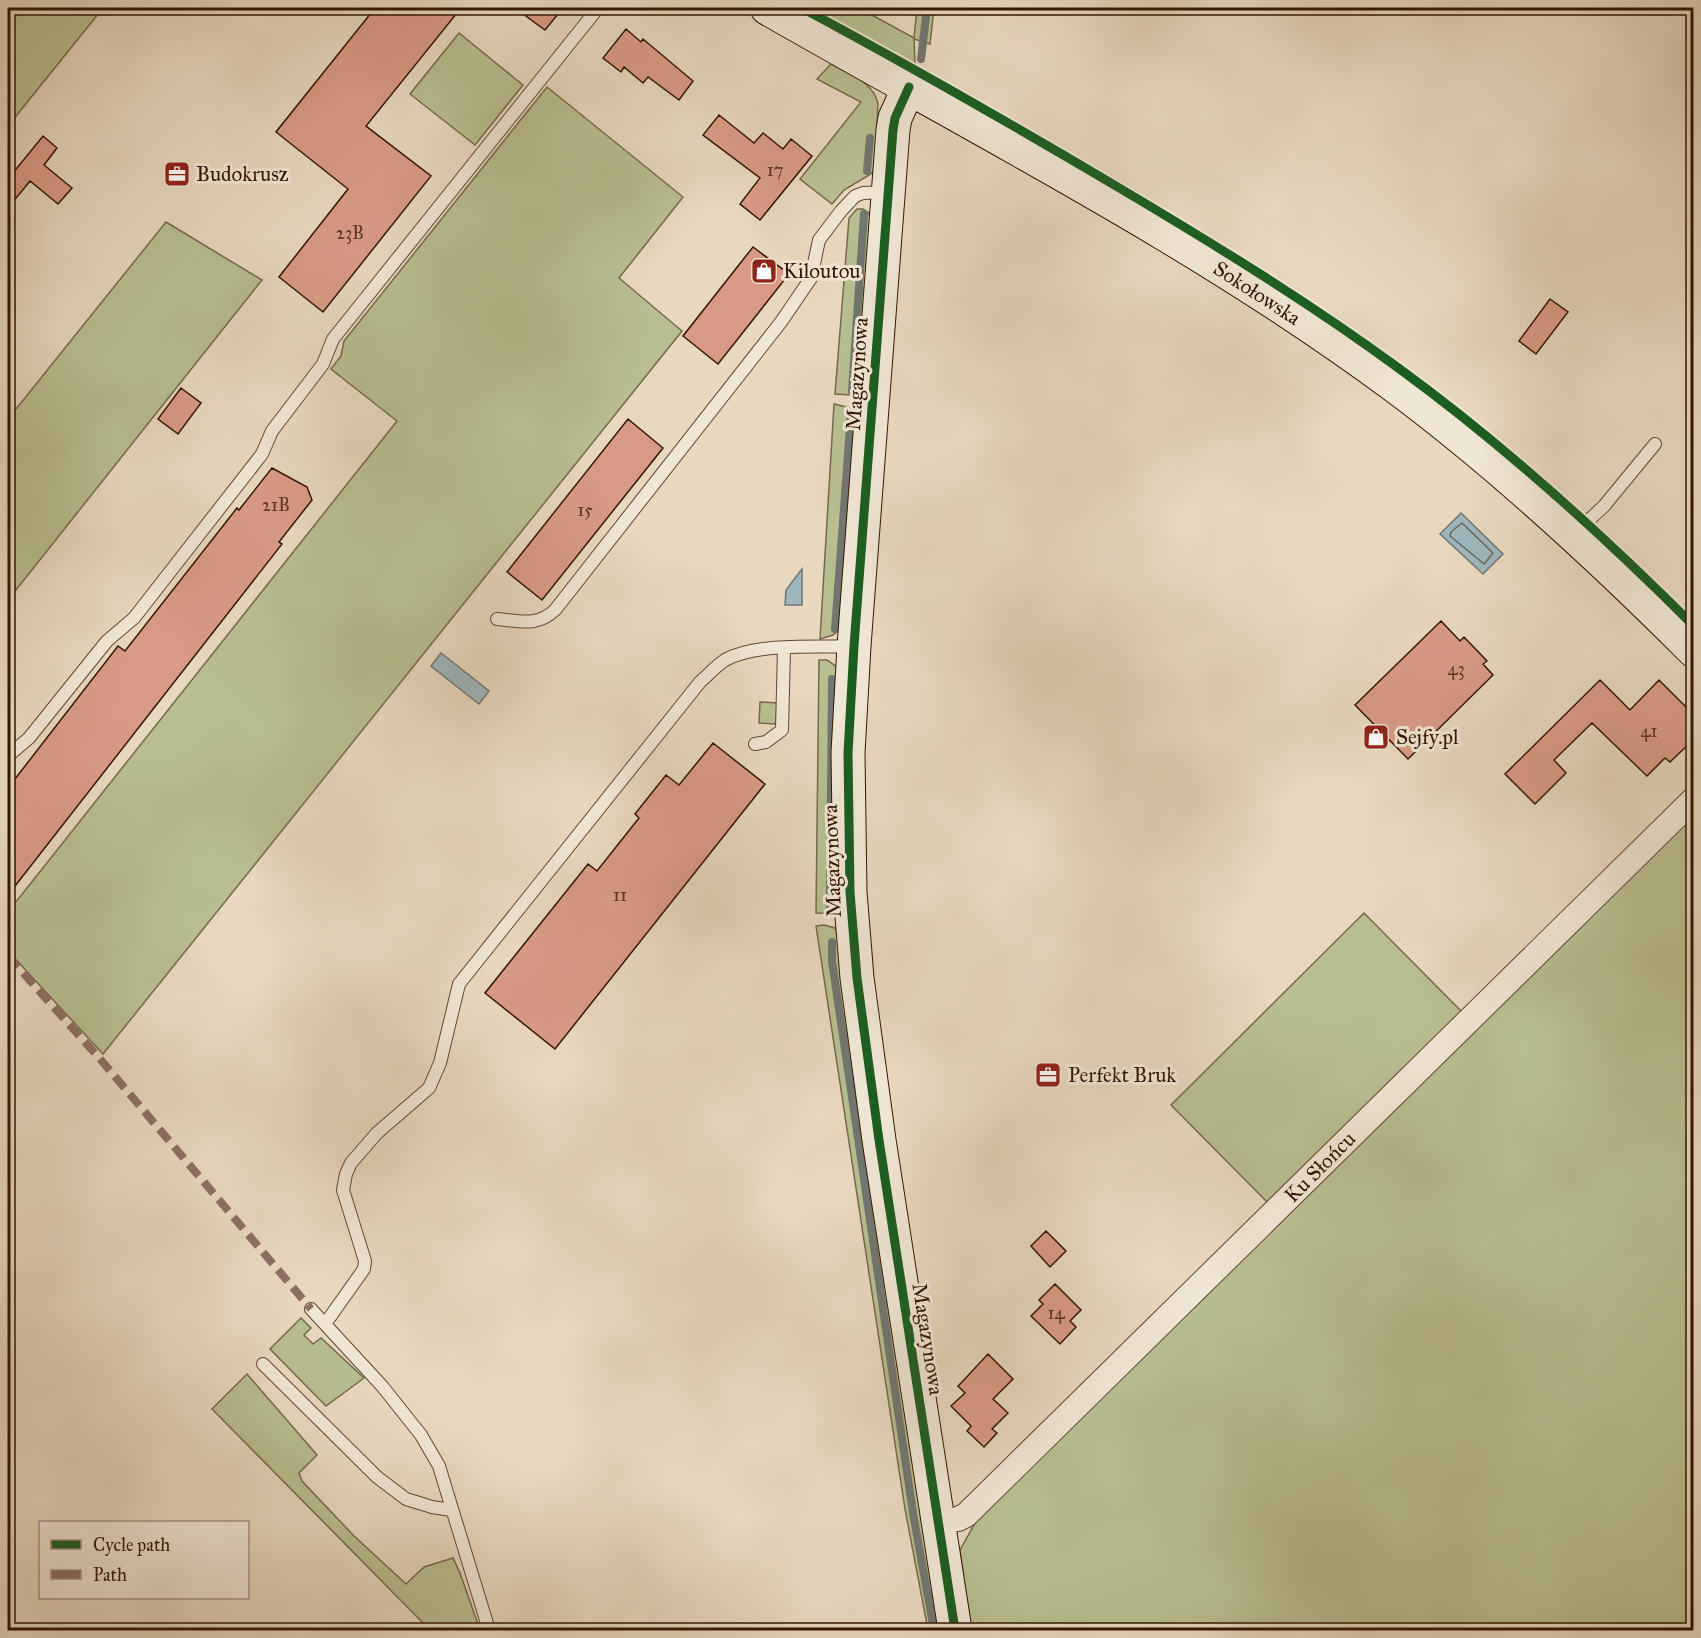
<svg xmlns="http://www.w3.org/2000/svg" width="1701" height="1638" font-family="'IM FELL Great Primer',serif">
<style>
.green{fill:#b8be90;stroke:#756a48;stroke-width:1.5}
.water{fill:#9db6bd;stroke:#727671;stroke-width:1.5}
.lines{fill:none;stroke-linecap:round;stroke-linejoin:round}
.shore{stroke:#68665e;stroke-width:1.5}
.stream{stroke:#727671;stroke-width:8}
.building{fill:#d99a85;stroke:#321500;stroke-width:1.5}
.lane-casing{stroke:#604630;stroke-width:14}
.street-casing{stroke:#604630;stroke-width:26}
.secondary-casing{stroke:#321500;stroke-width:35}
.lane{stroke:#f0e6d5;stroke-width:12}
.street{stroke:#f0e6d5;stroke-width:24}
.secondary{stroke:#f0e6d5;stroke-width:33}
.quiet{stroke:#8d6e63;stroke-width:8;stroke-dasharray:15 8;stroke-linecap:butt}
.cycleway-casing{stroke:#f0e6d5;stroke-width:13}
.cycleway{stroke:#1b5e20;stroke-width:9}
.labels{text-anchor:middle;stroke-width:6;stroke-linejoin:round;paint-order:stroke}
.number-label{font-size:18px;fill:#5c3621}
.poi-label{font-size:21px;fill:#321500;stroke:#f0e6d5;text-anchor:start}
.street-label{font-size:21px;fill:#321500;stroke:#f0e6d5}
</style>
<rect width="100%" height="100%" fill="#e8d8bf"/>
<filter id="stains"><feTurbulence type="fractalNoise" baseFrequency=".00333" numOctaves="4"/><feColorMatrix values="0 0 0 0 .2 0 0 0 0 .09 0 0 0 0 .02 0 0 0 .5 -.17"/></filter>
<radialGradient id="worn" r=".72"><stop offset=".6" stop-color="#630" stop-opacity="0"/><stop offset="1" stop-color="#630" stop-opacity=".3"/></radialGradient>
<path class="green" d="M 8,8 L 103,8 L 8,126 Z
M 813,8 L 859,8 L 914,38 L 917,8 L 934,8 L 930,44 L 914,39 L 915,65 Z
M 459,33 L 523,85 L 475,145 L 410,94 Z
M 831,64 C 849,74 874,82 878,104 L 875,169 L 871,174 L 844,190 L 832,204 L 800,179 L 861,102 L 817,79 Z
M 547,87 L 683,197 L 619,278 L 682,331 L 103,1054 L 8,951 L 8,912 L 397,421 L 331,369 L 341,356 L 344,341 Z
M 857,209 L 863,209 L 869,213 L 871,223 L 858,388 L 851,395 L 835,394 L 849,218 Z
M 166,222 L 262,280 L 8,600 L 8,419 Z
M 834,404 L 850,408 L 856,417 L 841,628 L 833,635 L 820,639 Z
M 819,660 L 827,660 L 837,667 L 835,905 C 829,913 825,914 816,913 Z
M 760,702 L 777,703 L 776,724 L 759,723 Z
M 1693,807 L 1693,1630 L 971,1630 L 960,1550 L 979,1516 Z
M 1364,913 L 1464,1014 L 1270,1205 L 1171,1105 Z
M 824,925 L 835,928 L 838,933 L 941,1630 L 928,1630 L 905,1509 L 816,926 Z
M 301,1318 L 311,1328 L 304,1335 L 313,1344 L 321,1338 L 364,1378 L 326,1406 L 270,1349 Z
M 247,1374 L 317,1455 L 299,1473 L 302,1481 L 353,1535 L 406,1584 L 424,1567 L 453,1558 L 460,1573 L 480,1630 L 430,1630 L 212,1409 Z"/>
<path class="water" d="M 1461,513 L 1503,554 L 1483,574 L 1440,534 Z
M 802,569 L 802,605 L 785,605 L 786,590 Z
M 441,653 L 489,691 L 479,704 L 431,666 Z"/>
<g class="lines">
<path class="shore" d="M 1462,523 L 1493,553 L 1484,564 L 1450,536 L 1451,532 Z"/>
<path class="stream" d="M 921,59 L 927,8
M 867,171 L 870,138
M 852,391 L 864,214
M 835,629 L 851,414
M 830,906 L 832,679
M 832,942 L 832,961 L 913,1513 L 934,1630"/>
</g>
<path class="building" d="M 375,8 L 461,8 L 366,126 L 431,176 L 323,312 L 279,277 L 348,189 L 276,132 Z
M 515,8 L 563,8 L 545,30 Z
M 626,29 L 641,42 L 643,39 L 693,81 L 679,100 L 648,77 L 643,83 L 624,67 L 621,72 L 603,58 Z
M 719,115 L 754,143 L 763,133 L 783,149 L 791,139 L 812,156 L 760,220 L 740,204 L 760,178 L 703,135 Z
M 43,136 L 57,148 L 44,165 L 72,188 L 58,204 L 30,181 L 8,208 L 8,179 Z
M 753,247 L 789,274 L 718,364 L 683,336 Z
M 1550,299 L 1568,312 L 1536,354 L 1519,341 Z
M 181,388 L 201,403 L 178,434 L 158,419 Z
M 628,419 L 663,448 L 542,600 L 507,572 Z
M 272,468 L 307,487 L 312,500 L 279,542 L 282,544 L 8,895 L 8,788 L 118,646 L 125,651 L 237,508 L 239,510 Z
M 1441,621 L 1460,641 L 1464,637 L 1487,661 L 1483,664 L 1493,675 L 1408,759 L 1355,705 Z
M 1600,680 L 1630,710 L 1659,680 L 1694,715 L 1694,739 L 1670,762 L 1665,758 L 1647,776 L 1592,723 L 1554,760 L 1566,773 L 1535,804 L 1505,774 Z
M 713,743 L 765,784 L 555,1049 L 485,993 L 588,864 L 597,871 L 639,818 L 635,814 L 666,775 L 679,785 Z
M 1046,1231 L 1066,1251 L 1050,1267 L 1031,1246 Z
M 1055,1284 L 1081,1310 L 1070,1321 L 1076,1327 L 1060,1344 L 1031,1316 L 1043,1304 L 1039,1300 Z
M 988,1354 L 1013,1379 L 993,1399 L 1008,1413 L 992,1429 L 997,1433 L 984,1447 L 967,1431 L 971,1426 L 951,1406 L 965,1393 L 958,1386 L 962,1382 Z"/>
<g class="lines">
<defs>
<path id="lane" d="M 1574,534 L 1604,506 L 1655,444
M 497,619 C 520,621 537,627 555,610 L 781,322 L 811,278 L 819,240 L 841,211 L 855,196 L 863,193 L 887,192
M 755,744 L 766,742 L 782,730 L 784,649
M 8,756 L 29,738 L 107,641 L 134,618 L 262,454 L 272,431 L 323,364 L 333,339 L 598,8
M 311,1309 L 382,1386 L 421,1435 L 439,1466 L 489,1630
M 325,1324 L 364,1269 L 365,1261 L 343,1190 L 346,1174 L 351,1163 L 377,1133 L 429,1088 L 440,1063 L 459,984 L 700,682 C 708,675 716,666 725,660 C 758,642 815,648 853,646
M 263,1364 L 377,1477 L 406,1499 L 432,1507 L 451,1510"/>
<path id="street" d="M 939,1522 L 958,1519 L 966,1515 L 1694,799"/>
<path id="secondary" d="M 767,8 C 979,130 1199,241 1396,387 C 1502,466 1600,557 1694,651
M 909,87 L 895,118 L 893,130 L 854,646 L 848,753 L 850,892 L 857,978 L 879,1140 L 955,1630"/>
</defs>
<use href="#lane" class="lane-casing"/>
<use href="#street" class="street-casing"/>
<use href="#secondary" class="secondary-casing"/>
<use href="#lane" class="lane"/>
<use href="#street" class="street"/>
<use href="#secondary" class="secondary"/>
<path class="quiet" d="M 8,956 L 101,1060 L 311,1309"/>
<defs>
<path id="cycleway" d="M 802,8 C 908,65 1013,125 1116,186 C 1212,243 1307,301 1397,367 C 1503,444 1601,533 1694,626
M 909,87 L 895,118 L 893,130 L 854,646 L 848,753 L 850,892 L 857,978 L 879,1140 L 955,1630"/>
</defs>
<use href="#cycleway" class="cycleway-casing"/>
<use href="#cycleway" class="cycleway"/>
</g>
<defs>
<symbol id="office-square" viewBox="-11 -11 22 22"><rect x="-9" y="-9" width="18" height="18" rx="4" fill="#8f2418" stroke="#f0e6d5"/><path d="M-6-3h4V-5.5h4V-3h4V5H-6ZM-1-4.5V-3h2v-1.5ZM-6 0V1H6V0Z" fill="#fff"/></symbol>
<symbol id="shop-square" viewBox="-11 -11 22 22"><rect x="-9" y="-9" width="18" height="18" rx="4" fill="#8f2418" stroke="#f0e6d5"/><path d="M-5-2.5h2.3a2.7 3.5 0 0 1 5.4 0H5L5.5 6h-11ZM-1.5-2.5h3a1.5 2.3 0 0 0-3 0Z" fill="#fff"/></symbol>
</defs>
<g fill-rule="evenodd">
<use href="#office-square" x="162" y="159" width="30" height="30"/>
<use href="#shop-square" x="749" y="256" width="30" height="30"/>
<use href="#shop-square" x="1361" y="722" width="30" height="30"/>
<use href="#office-square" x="1033" y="1060" width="30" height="30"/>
</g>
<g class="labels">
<g class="number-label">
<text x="775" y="176">17</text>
<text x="350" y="239">23B</text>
<text x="276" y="511">21B</text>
<text x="585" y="516">15</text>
<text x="1456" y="675">43</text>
<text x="1649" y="737">41</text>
<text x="620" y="901">11</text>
<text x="1056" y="1319">14</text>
</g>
<g class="poi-label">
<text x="196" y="181">Budokrusz</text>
<text x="783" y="278">Kiloutou</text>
<text x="1396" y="744">Sejfy.pl</text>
<text x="1068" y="1082">Perfekt Bruk</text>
</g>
<g class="street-label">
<text transform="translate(1257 293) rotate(33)" y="7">Sokołowska</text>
<text transform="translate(857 374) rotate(-86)" y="7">Magazynowa</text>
<text transform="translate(832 861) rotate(-92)" y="7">Magazynowa</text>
<text transform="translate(1320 1167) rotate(-45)" y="7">Ku Słońcu</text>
<text transform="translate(928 1339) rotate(81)" y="7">Magazynowa</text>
</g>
</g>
<rect width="1701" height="1638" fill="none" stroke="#e8d8bf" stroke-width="30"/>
<rect x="9" y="9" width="1683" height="1620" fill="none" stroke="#321500" stroke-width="3"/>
<rect x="15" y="15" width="1671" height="1608" fill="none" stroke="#321500" stroke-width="1.5"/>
<rect x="39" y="1521" width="210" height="78" fill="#f0e6d5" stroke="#a49280" stroke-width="1.5"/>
<rect x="51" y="1540" width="30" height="9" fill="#1b5e20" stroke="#a49280" stroke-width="1.5"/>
<text x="93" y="1551" font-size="18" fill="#321500">Cycle path</text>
<rect x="51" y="1570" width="30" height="9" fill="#8d6e63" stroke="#a49280" stroke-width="1.5"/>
<text x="93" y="1581" font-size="18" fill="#321500">Path</text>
<rect width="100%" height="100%" filter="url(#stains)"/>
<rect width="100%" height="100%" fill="url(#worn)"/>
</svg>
